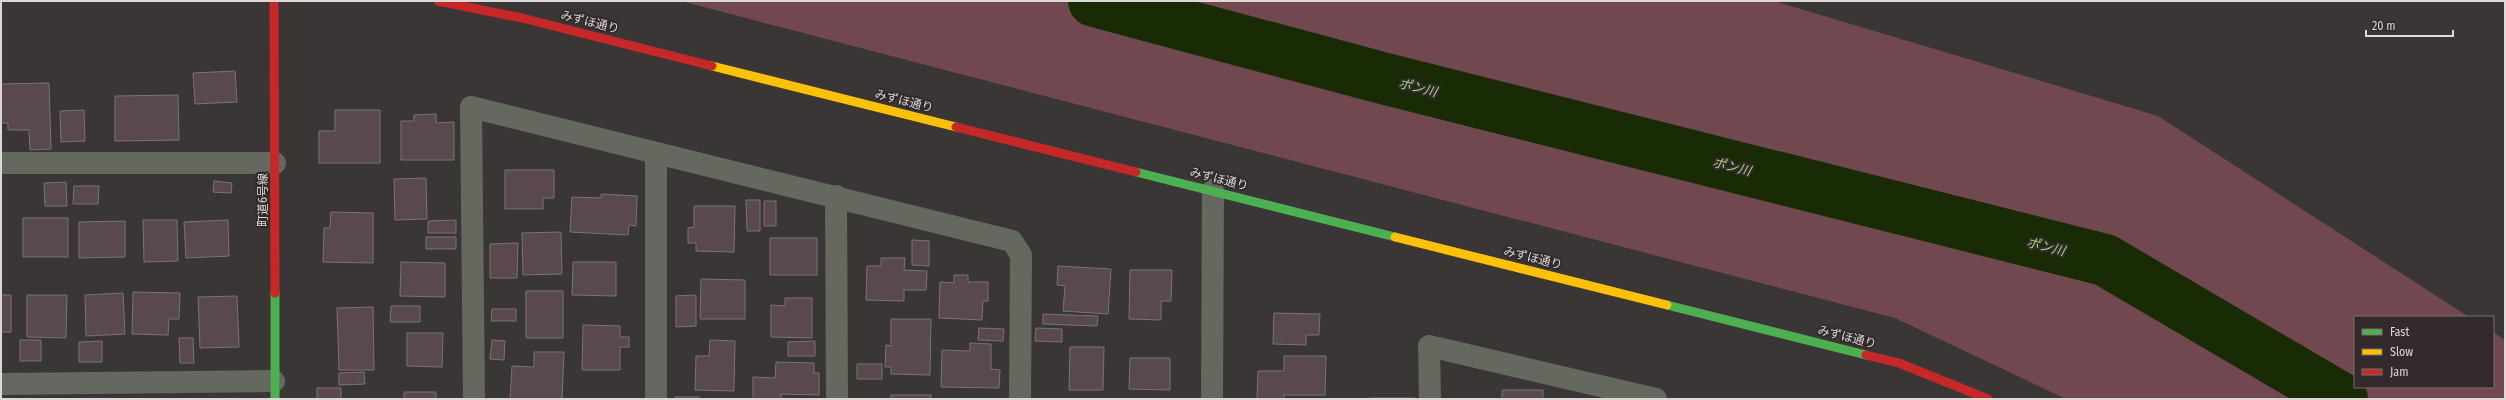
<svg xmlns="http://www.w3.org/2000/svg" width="2506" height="400" font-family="'Fira Sans Condensed','Noto Sans JP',sans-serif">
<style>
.green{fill:#71484f}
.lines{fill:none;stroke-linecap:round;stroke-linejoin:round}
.river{stroke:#182b05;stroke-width:52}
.building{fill:#59494c;stroke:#787374}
.street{stroke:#64685e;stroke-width:22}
.fast{stroke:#4caf50;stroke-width:9}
.slow{stroke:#ffc107;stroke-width:9}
.jam{stroke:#c62828;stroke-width:9}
.labels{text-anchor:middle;stroke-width:4;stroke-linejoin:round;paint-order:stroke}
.street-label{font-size:12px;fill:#ddd7d8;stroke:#332a2b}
.water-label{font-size:13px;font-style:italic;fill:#a9d983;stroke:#332a2b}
</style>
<rect width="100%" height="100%" fill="#3b3636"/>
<path class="green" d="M 681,1 L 1774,1 L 2158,116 L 2469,317 L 2355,317 L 2355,387 L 2493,387 L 2493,332 L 2505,340 L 2505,399 L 2066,399 L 1895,318 Z"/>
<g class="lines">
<path class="river" d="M 1094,1 L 1386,79 L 2105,260 L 2342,399"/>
</g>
<path class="building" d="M 235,71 L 237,102 L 195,104 L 193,73 Z
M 49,83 L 51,149 L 30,150 L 29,130 L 8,130 L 8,123 L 1,123 L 1,84 Z
M 178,95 L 179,140 L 115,141 L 115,96 Z
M 84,110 L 85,141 L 61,142 L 60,111 Z
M 335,110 L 380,110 L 380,163 L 319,163 L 319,131 L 335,131 Z
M 436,114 L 436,123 L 454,122 L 454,160 L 401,160 L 401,121 L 414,121 L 414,115 Z
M 505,170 L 554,170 L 554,198 L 543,198 L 543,209 L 505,209 Z
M 426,178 L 427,219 L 395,220 L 394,179 Z
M 214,181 L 232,183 L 231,193 L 213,192 Z
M 66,182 L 67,206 L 45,206 L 44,183 Z
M 74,186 L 99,186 L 98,204 L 73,204 Z
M 601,194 L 637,196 L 636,226 L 629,225 L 628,235 L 570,232 L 572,197 L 601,198 Z
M 746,200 L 760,200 L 760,231 L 747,231 Z
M 764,201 L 776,201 L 776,226 L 764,226 Z
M 694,206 L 735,206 L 734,252 L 696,251 L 696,243 L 688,243 L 688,228 L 694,227 Z
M 331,212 L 373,213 L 373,263 L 323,262 L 324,228 L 330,228 Z
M 23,218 L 68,218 L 68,257 L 23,257 Z
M 143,220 L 177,220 L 178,261 L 144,262 Z
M 228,220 L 229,256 L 186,258 L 184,222 Z
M 456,220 L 456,233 L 428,233 L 428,221 Z
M 125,221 L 125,257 L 79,258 L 79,222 Z
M 561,232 L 562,274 L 523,275 L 522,233 Z
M 426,237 L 456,237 L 456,249 L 426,249 Z
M 770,238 L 817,238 L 817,275 L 770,275 Z
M 912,240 L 929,241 L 929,266 L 912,265 Z
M 518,243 L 517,278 L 490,278 L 490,244 Z
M 881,258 L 905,258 L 904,270 L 927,271 L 926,290 L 904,290 L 904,301 L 866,300 L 867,266 L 881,266 Z
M 401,262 L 445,263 L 445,297 L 400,296 Z
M 573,262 L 616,262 L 616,296 L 572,295 Z
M 1058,266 L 1111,269 L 1108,314 L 1063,311 L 1065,286 L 1057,285 Z
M 1130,270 L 1172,270 L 1171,301 L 1161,301 L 1161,320 L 1129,319 Z
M 954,275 L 968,275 L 968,282 L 988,282 L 988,301 L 983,301 L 982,320 L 939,318 L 940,282 L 954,283 Z
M 701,279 L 745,280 L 745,319 L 700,319 Z
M 526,291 L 563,291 L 563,338 L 526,338 Z
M 133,292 L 180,293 L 179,319 L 169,319 L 168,335 L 132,334 Z
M 123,293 L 125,334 L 86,336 L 85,295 Z
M 1,295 L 11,295 L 11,332 L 1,332 Z
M 27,295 L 67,295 L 66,338 L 27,337 Z
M 696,295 L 696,326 L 676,327 L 676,296 Z
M 237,296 L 239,347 L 200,348 L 198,297 Z
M 785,298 L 812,298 L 812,338 L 771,337 L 771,305 L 785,306 Z
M 391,306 L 420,306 L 420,322 L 390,322 Z
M 373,307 L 374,370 L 339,370 L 337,308 Z
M 492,309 L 516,309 L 516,321 L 491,321 Z
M 1274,313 L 1320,314 L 1319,335 L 1306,335 L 1306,345 L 1273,344 Z
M 1043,314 L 1098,316 L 1097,326 L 1043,324 Z
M 891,319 L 931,319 L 930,375 L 891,374 L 891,367 L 885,367 L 886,345 L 891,346 Z
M 583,325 L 620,326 L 620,337 L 629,337 L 629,347 L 620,347 L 620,370 L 582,370 Z
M 979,328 L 1004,329 L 1003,341 L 978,340 Z
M 1036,328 L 1062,329 L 1062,342 L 1035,341 Z
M 407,333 L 443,333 L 442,367 L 407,366 Z
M 179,338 L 193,338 L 194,363 L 180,363 Z
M 20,340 L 41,340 L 41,361 L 20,361 Z
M 492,340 L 505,341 L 504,360 L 490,359 Z
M 710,340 L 735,341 L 734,391 L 695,390 L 696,356 L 709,356 Z
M 102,341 L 102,362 L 79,362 L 79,342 Z
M 815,341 L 815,356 L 788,356 L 788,342 Z
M 970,343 L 991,344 L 991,369 L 1000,370 L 999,388 L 941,387 L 942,350 L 970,351 Z
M 1070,347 L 1104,347 L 1103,390 L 1069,390 Z
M 534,352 L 564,352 L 562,399 L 510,399 L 512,366 L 534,367 Z
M 1284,356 L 1326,356 L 1325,395 L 1284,395 L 1284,399 L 1257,399 L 1258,371 L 1284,371 Z
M 1130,358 L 1170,358 L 1170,390 L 1129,389 Z
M 776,362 L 814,363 L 814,373 L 819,373 L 819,395 L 781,394 L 781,399 L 753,399 L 753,377 L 775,378 Z
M 857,364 L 882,364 L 882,379 L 857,379 Z
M 364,372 L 365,384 L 339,385 L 339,373 Z
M 317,388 L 341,388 L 341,399 L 317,399 Z
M 1502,390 L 1543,390 L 1543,399 L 1502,399 Z
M 404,392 L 436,392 L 436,399 L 404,399 Z
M 891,395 L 931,395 L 931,399 L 891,399 Z
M 675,397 L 699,397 L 699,399 L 675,399 Z
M 1369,398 L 1415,398 L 1415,399 L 1369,399 Z"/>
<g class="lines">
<path class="street" d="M 656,154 L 656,399
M 1,163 L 275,163
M 836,196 L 837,399
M 1,384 L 274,381
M 474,399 L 471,107 L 1012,241 L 1021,255 L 1020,399
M 1212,399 L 1213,190
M 1430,399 L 1429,346 L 1656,399"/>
<path class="fast" d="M 1136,172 L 1395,237
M 275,293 L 275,399
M 1667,305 L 1866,355"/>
<path class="slow" d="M 712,66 L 956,127
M 1395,237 L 1667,305"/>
<path class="jam" d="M 274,1 L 275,293
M 438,1 L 522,18 L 712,66
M 956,127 L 1136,172
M 1866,355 L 1899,363 L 1988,399"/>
</g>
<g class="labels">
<g class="street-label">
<text transform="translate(590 22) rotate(14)" y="4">みずほ通り</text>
<text transform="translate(904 101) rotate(14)" y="4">みずほ通り</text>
<text transform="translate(1219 179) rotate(14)" y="4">みずほ通り</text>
<text transform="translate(263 200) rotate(-90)" y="4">町道6号線</text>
<text transform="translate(1533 258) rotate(14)" y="4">みずほ通り</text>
<text transform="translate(1847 337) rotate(14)" y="4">みずほ通り</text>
</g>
<g class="water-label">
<text transform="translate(1418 87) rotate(14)" y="5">ポン川</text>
<text transform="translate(1732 166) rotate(14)" y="5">ポン川</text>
<text transform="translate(2046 246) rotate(14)" y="5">ポン川</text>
</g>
</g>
<rect width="2506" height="400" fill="none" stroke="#ddd7d8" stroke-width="4"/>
<rect x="2354" y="316" width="140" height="72" fill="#332a2b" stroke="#776f70"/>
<rect x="2362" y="329" width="20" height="6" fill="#4caf50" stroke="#776f70"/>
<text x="2390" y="336" font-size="12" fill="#ddd7d8">Fast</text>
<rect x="2362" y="349" width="20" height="6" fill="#ffc107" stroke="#776f70"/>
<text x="2390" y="356" font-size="12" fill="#ddd7d8">Slow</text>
<rect x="2362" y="369" width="20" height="6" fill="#c62828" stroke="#776f70"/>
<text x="2390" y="376" font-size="12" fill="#ddd7d8">Jam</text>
<path d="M2366 30v6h87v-6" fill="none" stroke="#ddd7d8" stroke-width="2"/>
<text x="2372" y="30" font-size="12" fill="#ddd7d8" stroke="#332a2b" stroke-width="3" paint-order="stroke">20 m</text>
</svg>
